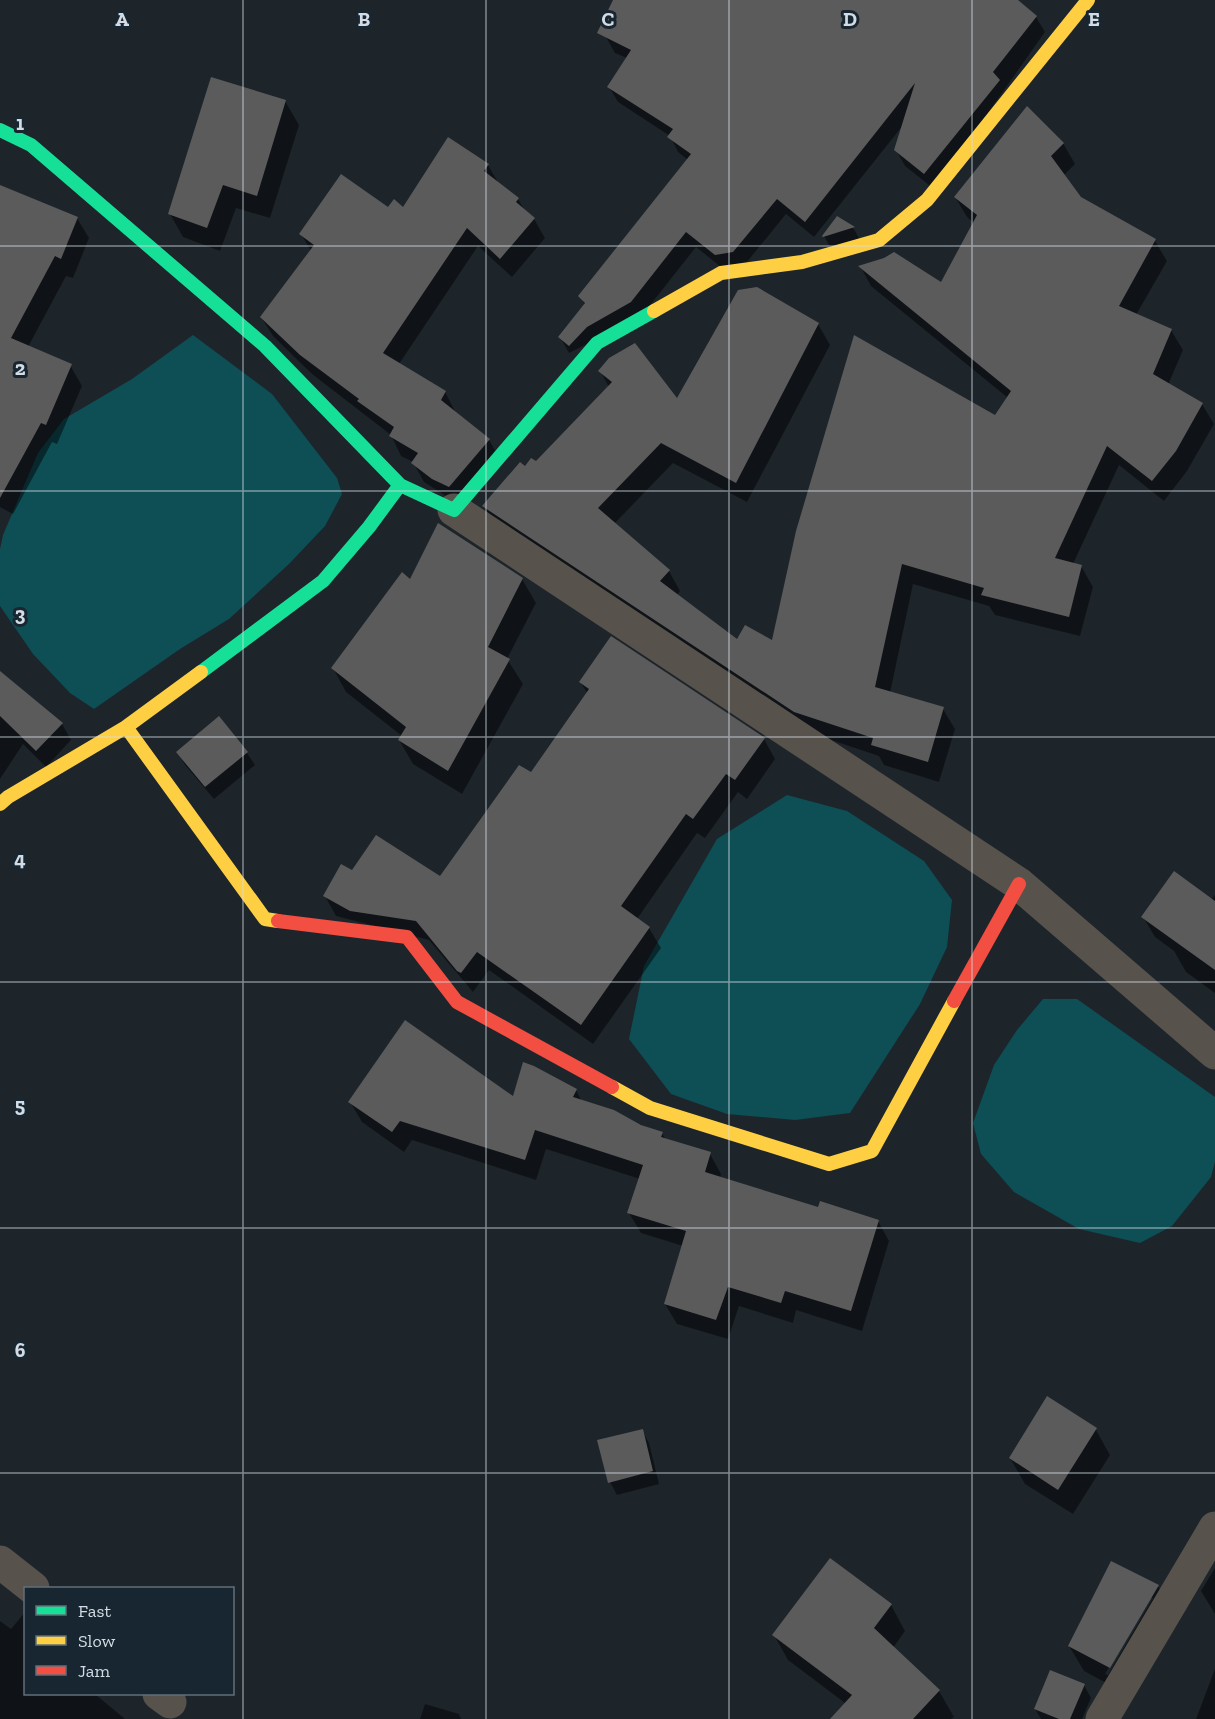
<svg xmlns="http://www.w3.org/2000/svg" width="1215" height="1719" font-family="'Zilla Slab',serif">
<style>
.water{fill:#0e4e55}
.shadow{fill:#0007;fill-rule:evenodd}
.building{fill:#5c5b5c}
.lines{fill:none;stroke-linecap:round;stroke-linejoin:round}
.street{stroke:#57534c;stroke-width:33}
.fast{stroke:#16e098;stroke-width:14}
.slow{stroke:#ffcf43;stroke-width:14}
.jam{stroke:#f24e42;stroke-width:14}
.grid{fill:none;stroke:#d3dce5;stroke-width:1.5;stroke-opacity:0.55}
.grid-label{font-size:20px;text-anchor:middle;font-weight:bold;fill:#d3dce5;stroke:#172631;stroke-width:6;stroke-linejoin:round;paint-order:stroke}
</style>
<rect width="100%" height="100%" fill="#1d252b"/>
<path class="water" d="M 193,335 L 272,394 L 337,478 L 342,494 L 325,526 L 289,564 L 229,619 L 180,649 L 94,709 L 70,693 L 33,654 L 0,606 L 0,549 L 3,535 L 38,453 L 64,419 L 132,379 Z
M 787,795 L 847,811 L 924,861 L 952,900 L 947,947 L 920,1004 L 850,1113 L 795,1120 L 727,1114 L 671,1094 L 629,1039 L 644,966 L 717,839 Z
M 1043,999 L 1077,999 L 1215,1097 L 1215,1162 L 1211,1177 L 1172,1226 L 1140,1243 L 1079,1229 L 1014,1192 L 981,1154 L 973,1123 L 994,1065 L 1017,1030 Z"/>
<path class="shadow" d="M 621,0 L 1015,0 L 1036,17 L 1045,32 L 934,189 L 905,166 L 896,150 L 904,124 L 814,237 L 786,214 L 742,268 L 726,271 L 696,247 L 640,318 L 569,353 L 560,337 L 585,305 L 580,296 L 688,160 L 678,152 L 670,136 L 618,102 L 609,87 L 627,58 L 615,53 L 606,37 Z
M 285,101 L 299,125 L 270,218 L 236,208 L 220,251 L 183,237 L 170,214 Z
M 1063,143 L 1075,164 L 1063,176 L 1080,198 L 1155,241 L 1167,261 L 1136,315 L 1171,330 L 1183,350 L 1168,385 L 1202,404 L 1214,424 L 1187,471 L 1164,501 L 1119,465 L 1073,564 L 1081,566 L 1093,587 L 1080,636 L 995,615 L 989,606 L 913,584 L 890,693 L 943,709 L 955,729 L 939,782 L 884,765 L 879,756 L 807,732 L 496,526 L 484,506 L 525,468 L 536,463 L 609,387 L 600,371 L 678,401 L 818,324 L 830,345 L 747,502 L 673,463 L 614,524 L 669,571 L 680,591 L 677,595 L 737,641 L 773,642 L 995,417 L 1008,398 L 871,286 L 860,266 L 942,284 L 974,223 L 967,217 L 955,197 Z
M 488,165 L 499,184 L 518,199 L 525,211 L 534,219 L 545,238 L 512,277 L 478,246 L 399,364 L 445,392 L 456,413 L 489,440 L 500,459 L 460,505 L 424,482 L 413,462 L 401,456 L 391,435 L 312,374 L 273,336 L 261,317 L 311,251 L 301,234 L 388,209 L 404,209 Z
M 0,186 L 77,218 L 89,238 L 73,278 L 66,276 L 28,347 L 70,365 L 82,386 L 57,444 L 52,442 L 13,514 L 0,507 Z
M 837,218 L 854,229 L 860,240 L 831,249 L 824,236 Z
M 522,579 L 536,603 L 507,659 L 523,684 L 462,794 L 413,764 L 399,740 L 402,736 L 346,692 L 333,668 L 411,581 Z
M 611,638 L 764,739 L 775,759 L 747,799 L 738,792 L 705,838 L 697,833 L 637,919 L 649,928 L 661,948 L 593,1044 L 489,970 L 473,992 L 429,940 L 336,916 L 325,896 L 352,872 L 440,878 L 532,774 L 588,694 L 580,682 Z
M 0,673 L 62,724 L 71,740 L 46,767 L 23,744 L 0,779 Z
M 178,752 L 247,753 L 255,765 L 214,799 L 185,765 Z
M 1215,895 L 1215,993 L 1186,972 L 1174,951 L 1155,937 L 1143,917 L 1211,900 Z
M 576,1090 L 582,1102 L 662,1133 L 666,1141 L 710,1154 L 721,1174 L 720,1178 L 819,1209 L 878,1221 L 889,1241 L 862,1331 L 796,1310 L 793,1323 L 739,1306 L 728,1339 L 677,1324 L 665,1304 L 683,1246 L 641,1233 L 629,1213 L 640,1179 L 546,1149 L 536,1180 L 412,1140 L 404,1152 L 362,1122 L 350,1102 L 514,1098 Z
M 642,1430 L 649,1443 L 659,1484 L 617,1495 L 610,1482 Z
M 1096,1430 L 1110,1455 L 1073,1514 L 1025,1484 L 1010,1458 Z
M 1112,1563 L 1158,1586 L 1173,1612 L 1125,1693 L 1084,1671 L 1069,1646 ZM 1150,1598 L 1153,1598 L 1108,1675 L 1105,1674 Z
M 1215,1568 L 1215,1614 L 1201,1591 Z
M 891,1605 L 905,1631 L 893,1648 L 939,1691 L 954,1717 L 951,1719 L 854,1719 L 845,1703 L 788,1660 L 774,1635 Z
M 26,1611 L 26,1694 L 95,1694 L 125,1719 L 0,1719 L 0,1621 L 11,1629 Z
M 1215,1669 L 1215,1719 L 1196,1719 Z
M 1084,1685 L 1091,1698 L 1082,1719 L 1041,1719 L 1035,1709 Z
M 425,1704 L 459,1714 L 461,1719 L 420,1719 Z"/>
<path class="building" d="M 613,0 L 1018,0 L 1037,16 L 993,72 L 1000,80 L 924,174 L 894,150 L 915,83 L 805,222 L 777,199 L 733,252 L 715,255 L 686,232 L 631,302 L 587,327 L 569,346 L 558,337 L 585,303 L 578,296 L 691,154 L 667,137 L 673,129 L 607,87 L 631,50 L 597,33 Z
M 211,77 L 286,100 L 257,196 L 223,185 L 207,228 L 168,214 Z
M 1027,106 L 1064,143 L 1051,156 L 1081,197 L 1156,239 L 1119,306 L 1172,329 L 1153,374 L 1203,403 L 1176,451 L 1152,481 L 1107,446 L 1055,558 L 1082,565 L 1069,617 L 981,595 L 984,588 L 902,564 L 875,687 L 944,707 L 928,762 L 871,745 L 873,738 L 794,712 L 482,506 L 520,462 L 525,466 L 531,458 L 536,461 L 612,382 L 598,371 L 609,358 L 635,343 L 677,398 L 738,290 L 757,287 L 819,323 L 736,483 L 661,443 L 598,508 L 670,570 L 660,581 L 737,639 L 745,625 L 772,640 L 796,531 L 854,335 L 995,415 L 1011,391 L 858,266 L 884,258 L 894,252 L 941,282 L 977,215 L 954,197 Z
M 448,137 L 489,164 L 484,171 L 519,198 L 516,202 L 535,218 L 500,259 L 467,228 L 383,353 L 446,391 L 441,400 L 490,439 L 449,487 L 432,479 L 411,463 L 418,453 L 389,436 L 394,427 L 357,401 L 359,399 L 300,355 L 260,317 L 314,245 L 299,234 L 341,174 L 388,207 L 394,199 L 403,207 Z
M 0,185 L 78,217 L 61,259 L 55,256 L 11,338 L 72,364 L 46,425 L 41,423 L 0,498 Z
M 837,216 L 855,227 L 823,237 L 822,236 Z
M 438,523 L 523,578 L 488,647 L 510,659 L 448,771 L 398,740 L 406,727 L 331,668 L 402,572 L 410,579 Z
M 611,636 L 765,738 L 735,780 L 726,774 L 693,819 L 686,814 L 621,906 L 650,927 L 581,1025 L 477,952 L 461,973 L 457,971 L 416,921 L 350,911 L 323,896 L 341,864 L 352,870 L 376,835 L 440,876 L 519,765 L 531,772 L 589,689 L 579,682 Z
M 0,671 L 63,723 L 36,751 L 0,716 Z
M 219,716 L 248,752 L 205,787 L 176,752 Z
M 1174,871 L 1215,901 L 1215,970 L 1141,917 Z
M 405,1020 L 513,1096 L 523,1062 L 534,1066 L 577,1089 L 573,1097 L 614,1110 L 641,1125 L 663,1132 L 661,1137 L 711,1152 L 705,1172 L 818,1207 L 820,1201 L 879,1220 L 851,1311 L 785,1291 L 781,1303 L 728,1287 L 716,1320 L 664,1304 L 686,1231 L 627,1213 L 643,1165 L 535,1130 L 525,1160 L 400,1121 L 392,1132 L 348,1102 Z
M 1047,1396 L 1097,1428 L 1058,1490 L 1009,1458 Z
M 643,1429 L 653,1471 L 608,1483 L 597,1440 Z
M 830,1558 L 892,1604 L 874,1628 L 940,1690 L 913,1719 L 830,1719 L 852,1695 L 772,1635 Z
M 1111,1561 L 1159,1585 L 1110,1668 L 1068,1646 Z
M 1050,1670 L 1085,1684 L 1070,1719 L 1059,1719 L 1034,1709 Z"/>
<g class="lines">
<path class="street" d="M 454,510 L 1019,884 L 1215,1053
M 0,1562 L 33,1588
M 159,1694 L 170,1702
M 1102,1719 L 1215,1528"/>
<path class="fast" d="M 0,130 L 31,145 L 265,346 L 400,485
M 201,672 L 323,581 L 369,527 L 400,485 L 454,510 L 597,343 L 654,311"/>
<path class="slow" d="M 654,311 L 721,273 L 802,262 L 879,240 L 927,200 L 1088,0
M 126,727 L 265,919 L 278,921
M 0,804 L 8,797 L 126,727 L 201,672
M 612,1087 L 650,1108 L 829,1164 L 872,1151 L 954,1001"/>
<path class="jam" d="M 278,921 L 407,937 L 457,1002 L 612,1087
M 954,1001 L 1019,884"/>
</g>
<path class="grid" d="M 243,0 L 243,1719M 486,0 L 486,1719M 729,0 L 729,1719M 972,0 L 972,1719M 0,246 L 1215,246M 0,491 L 1215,491M 0,737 L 1215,737M 0,982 L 1215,982M 0,1228 L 1215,1228M 0,1473 L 1215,1473"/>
<g class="grid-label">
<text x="122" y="26">A</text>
<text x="364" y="26">B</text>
<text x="608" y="26">C</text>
<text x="850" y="26">D</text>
<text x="1094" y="26">E</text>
<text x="20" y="130">1</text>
<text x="20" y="375">2</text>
<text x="20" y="621">3</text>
<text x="20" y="866">4</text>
<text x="20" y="1112">5</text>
<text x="20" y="1357">6</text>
</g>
<rect x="24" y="1587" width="210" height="108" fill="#172631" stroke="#626f79" stroke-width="1.5"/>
<rect x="36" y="1606" width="30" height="9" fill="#16e098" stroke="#626f79" stroke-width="1.5"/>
<text x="78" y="1617" font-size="18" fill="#d3dce5">Fast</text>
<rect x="36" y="1636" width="30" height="9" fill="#ffcf43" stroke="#626f79" stroke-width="1.5"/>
<text x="78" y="1647" font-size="18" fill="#d3dce5">Slow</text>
<rect x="36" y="1666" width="30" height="9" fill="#f24e42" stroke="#626f79" stroke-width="1.5"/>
<text x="78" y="1677" font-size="18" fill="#d3dce5">Jam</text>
</svg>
